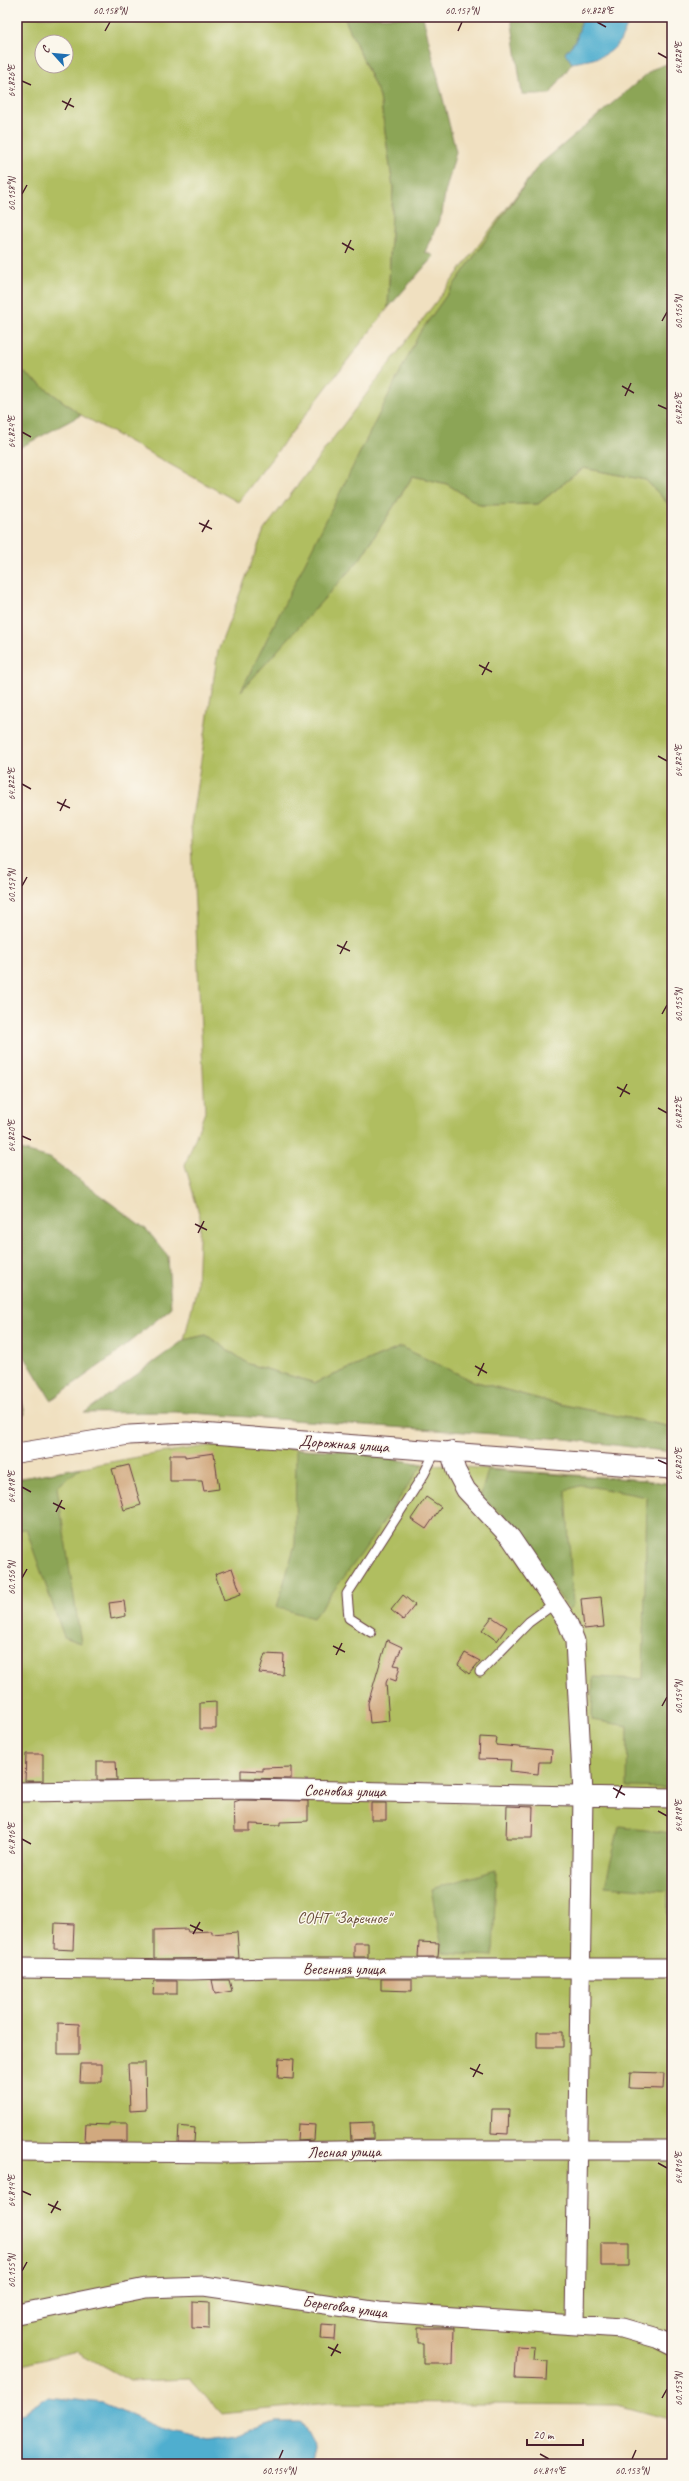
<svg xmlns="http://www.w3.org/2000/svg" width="689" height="2481" font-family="Caveat,sans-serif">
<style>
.green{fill:#b0be60;stroke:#7d6e46;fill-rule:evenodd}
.forest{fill:#8ca556;stroke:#6b6240}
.water{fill:#50aecf;stroke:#4d667d}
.building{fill:#d1a97f}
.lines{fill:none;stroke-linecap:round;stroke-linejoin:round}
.service-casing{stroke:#633c41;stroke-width:11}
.minor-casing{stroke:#633c41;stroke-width:21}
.service{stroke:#fff;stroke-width:9}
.minor{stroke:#fff;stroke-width:19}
.ticks{fill:none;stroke:#4a1f2b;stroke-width:1.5}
.labels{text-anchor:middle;stroke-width:3;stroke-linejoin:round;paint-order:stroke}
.street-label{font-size:16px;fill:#4a1f2b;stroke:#fbf7ec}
.park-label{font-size:16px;fill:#694f3b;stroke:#fbf7ec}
.neatline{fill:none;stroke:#4a1f2b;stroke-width:1.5}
.ticks-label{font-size:10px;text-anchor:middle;fill:#4a1f2b}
</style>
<rect width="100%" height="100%" fill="#fbf7ec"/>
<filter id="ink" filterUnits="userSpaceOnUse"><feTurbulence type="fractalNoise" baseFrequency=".025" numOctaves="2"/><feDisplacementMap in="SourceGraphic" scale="8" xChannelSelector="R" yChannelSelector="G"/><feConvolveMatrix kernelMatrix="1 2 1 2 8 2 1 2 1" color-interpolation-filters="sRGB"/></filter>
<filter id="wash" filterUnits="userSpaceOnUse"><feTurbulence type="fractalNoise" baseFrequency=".012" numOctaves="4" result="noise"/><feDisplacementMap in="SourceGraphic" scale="16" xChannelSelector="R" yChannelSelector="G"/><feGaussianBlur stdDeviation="0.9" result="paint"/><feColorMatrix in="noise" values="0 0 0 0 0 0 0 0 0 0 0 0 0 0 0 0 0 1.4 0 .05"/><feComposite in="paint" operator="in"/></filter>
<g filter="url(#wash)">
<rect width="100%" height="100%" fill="#f0e0c0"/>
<path class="green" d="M 17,17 L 344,17 L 380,97 L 393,187 L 388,308 L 238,502 L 81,415 L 17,367 ZM 42,42 L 66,42 L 66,66 L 42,66 Z
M 539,165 L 419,334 L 360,559 L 413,476 L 447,484 L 480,505 L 538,504 L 583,468 L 646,480 L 672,508 L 672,1427 L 554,1403 L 473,1381 L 401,1347 L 315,1383 L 249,1364 L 206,1335 L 184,1340 L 197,1286 L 200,1217 L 185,1165 L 205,1112 L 191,824 L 218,651 L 264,530 Z
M 214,1445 L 345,1451 L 423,1464 L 643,1480 L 672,1484 L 672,2420 L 618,2405 L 328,2403 L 221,2414 L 190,2379 L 130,2381 L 76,2351 L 23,2365 L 17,2369 L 17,1479 L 160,1453 Z"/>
<path class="forest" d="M 344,17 L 423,17 L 456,152 L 445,193 L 442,214 L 425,252 L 434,256 L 388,308 L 393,187 L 380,97 Z
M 511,17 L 583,17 L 576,40 L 565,53 L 572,63 L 550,94 L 522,94 Z
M 672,62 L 672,508 L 646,480 L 583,468 L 538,504 L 480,505 L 447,484 L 413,476 L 360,559 L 241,691 L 419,334 L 539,165 L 653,69 Z
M 17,367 L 81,415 L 21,447 L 17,444 Z
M 17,1149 L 50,1158 L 147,1230 L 168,1256 L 171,1308 L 109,1359 L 51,1400 L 17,1344 Z
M 206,1335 L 249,1364 L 315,1383 L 401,1347 L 473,1381 L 554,1403 L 672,1427 L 672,1452 L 565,1439 L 176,1412 L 84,1413 L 184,1340 Z
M 17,1380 L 25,1414 L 17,1422 Z
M 296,1449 L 345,1451 L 423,1464 L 362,1553 L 313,1618 L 277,1607 L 295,1544 Z
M 82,1467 L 57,1487 L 81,1643 L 64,1637 L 26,1529 L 17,1530 L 17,1479 Z
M 488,1470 L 643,1480 L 672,1484 L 672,1788 L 627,1787 L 628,1726 L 592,1720 L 593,1677 L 643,1679 L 647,1497 L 583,1485 L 566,1490 L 573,1605 L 569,1609 L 501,1512 L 480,1498 Z
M 619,1827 L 672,1833 L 672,1947 L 667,1947 L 668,1891 L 605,1886 Z
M 496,1870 L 493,1956 L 443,1953 L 431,1889 Z"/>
<path class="water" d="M 583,17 L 630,17 C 618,54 608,57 572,63 L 565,53 L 576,40 Z
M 48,2397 L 103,2403 L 167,2431 L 208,2440 L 236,2436 L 275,2422 L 301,2422 L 314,2446 L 309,2464 L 17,2464 L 17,2416 Z
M 436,2460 L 453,2464 L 375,2464 Z"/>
<g id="blocks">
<path class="building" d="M 214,1453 L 219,1489 L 204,1491 L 202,1481 L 170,1481 L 170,1455 L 185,1455 L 185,1457 Z
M 129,1465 L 141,1505 L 124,1510 L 112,1469 Z
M 426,1497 L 441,1507 L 426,1529 L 411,1519 Z
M 232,1568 L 241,1594 L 224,1600 L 215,1574 Z
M 403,1595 L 415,1605 L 403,1620 L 391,1610 Z
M 601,1597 L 604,1627 L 584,1629 L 581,1599 Z
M 124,1601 L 126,1616 L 111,1619 L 109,1603 Z
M 492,1617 L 507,1627 L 497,1641 L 482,1630 Z
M 387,1640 L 402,1647 L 394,1665 L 400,1666 L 396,1681 L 388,1678 L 386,1683 L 389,1721 L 370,1723 L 368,1703 Z
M 465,1653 L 480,1661 L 469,1674 L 458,1665 Z
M 265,1654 L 284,1655 L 283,1675 L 259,1673 Z
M 216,1702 L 216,1729 L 200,1729 L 200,1703 Z
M 480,1737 L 497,1738 L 496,1745 L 552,1750 L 551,1762 L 539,1762 L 538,1774 L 510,1771 L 511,1760 L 479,1759 Z
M 26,1754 L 43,1754 L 43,1781 L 25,1781 Z
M 97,1761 L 116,1761 L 117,1780 L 97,1780 Z
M 291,1767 L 291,1779 L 241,1778 L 241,1770 L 263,1771 L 263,1768 Z
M 240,1800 L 308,1801 L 308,1821 L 280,1822 L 280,1825 L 250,1824 L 250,1831 L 235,1831 L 234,1802 Z
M 371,1803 L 386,1803 L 386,1820 L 371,1820 Z
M 507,1806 L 533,1807 L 532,1838 L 506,1838 Z
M 55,1923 L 74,1924 L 73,1950 L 54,1949 Z
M 187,1929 L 188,1932 L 212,1931 L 212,1934 L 237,1932 L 239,1958 L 154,1959 L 154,1930 Z
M 419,1942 L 439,1943 L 438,1957 L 418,1957 Z
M 354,1943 L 368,1943 L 368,1957 L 354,1957 Z
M 381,1979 L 412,1979 L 412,1991 L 381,1990 Z
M 212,1980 L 229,1980 L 232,1991 L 215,1994 Z
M 154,1981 L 177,1981 L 177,1994 L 153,1994 Z
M 58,2023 L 79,2024 L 79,2054 L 58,2054 Z
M 537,2032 L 563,2032 L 563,2047 L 537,2047 Z
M 279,2058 L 294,2059 L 293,2079 L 278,2078 Z
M 128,2063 L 145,2063 L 146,2110 L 130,2111 Z
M 81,2064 L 102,2064 L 102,2082 L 80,2082 Z
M 630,2072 L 664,2073 L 663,2089 L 629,2088 Z
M 492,2109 L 509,2109 L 508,2134 L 491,2133 Z
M 373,2122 L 373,2139 L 351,2140 L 350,2123 Z
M 109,2123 L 127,2123 L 127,2141 L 85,2141 L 86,2124 L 109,2125 Z
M 298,2124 L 315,2125 L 314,2140 L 297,2141 Z
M 179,2126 L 195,2128 L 194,2142 L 178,2142 Z
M 601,2243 L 629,2243 L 629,2266 L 601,2266 Z
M 192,2302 L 209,2303 L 209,2329 L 192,2328 Z
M 322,2324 L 336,2325 L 335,2340 L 321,2339 Z
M 418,2328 L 454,2328 L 453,2364 L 423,2364 L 423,2343 L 418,2343 Z
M 517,2346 L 534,2347 L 533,2360 L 548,2361 L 547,2380 L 515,2379 Z"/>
</g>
</g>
<g filter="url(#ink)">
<use href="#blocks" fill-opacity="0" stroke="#633c41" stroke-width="1"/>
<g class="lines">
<defs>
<path id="service" d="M 371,1632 L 349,1618 L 347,1594 L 424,1474 L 436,1450
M 480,1672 L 529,1622 L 555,1603"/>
<path id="minor" d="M 450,1451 L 456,1471 L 466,1490 L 511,1538 L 567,1621 L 575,1641 L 583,1794 L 575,2324
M 17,1453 L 129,1435 L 187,1432 L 672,1469
M 17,1792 L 243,1789 L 672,1798
M 17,1968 L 190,1970 L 276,1968 L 672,1968
M 17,2151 L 226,2153 L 397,2150 L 672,2150
M 17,2314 L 146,2288 L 204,2286 L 379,2312 L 622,2328 L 660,2339 L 672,2345"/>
</defs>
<use href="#service" class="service-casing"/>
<use href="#minor" class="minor-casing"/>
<use href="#service" class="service"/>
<use href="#minor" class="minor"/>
</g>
</g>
<path class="ticks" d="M 597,22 L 606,27M 105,31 L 110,22M 458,31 L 462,22M 658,53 L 667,58M 22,81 L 31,85M 62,101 L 74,107M 65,110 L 71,98M 22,194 L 27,185M 342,243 L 354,250M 345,253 L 351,240M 662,321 L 667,312M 622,386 L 634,393M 625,396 L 631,383M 658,405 L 667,409M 22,432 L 31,437M 199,523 L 212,529M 202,532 L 209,520M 479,665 L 492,672M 482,675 L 489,662M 658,756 L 667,761M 22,784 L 31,789M 57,802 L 70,808M 60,811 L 66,799M 22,886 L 27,877M 337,945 L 350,951M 340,954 L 347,941M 662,1014 L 667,1005M 617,1087 L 630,1094M 620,1097 L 627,1084M 658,1108 L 667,1113M 22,1136 L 31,1140M 195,1224 L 207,1230M 198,1233 L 204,1221M 475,1366 L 487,1373M 478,1376 L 484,1363M 658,1460 L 667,1464M 22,1487 L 31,1492M 53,1503 L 65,1509M 56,1512 L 62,1500M 22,1578 L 27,1569M 333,1646 L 345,1652M 336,1655 L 342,1643M 662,1706 L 667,1697M 613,1788 L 625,1795M 616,1798 L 622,1785M 658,1811 L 667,1816M 22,1839 L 31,1844M 190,1925 L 203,1931M 193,1934 L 200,1922M 470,2068 L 483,2074M 473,2077 L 480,2064M 658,2163 L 667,2168M 22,2191 L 31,2195M 48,2204 L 61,2210M 51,2213 L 58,2201M 22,2271 L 27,2262M 328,2347 L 341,2353M 331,2356 L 338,2344M 662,2398 L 667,2389M 540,2454 L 549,2459M 279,2459 L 283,2450M 632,2459 L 636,2450"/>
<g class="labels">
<g class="street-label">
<text transform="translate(344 1443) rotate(4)" y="6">Дорожная улица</text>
<text transform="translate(345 1790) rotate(1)" y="6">Сосновая улица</text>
<text x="344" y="1974">Весенняя улица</text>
<text transform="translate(344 2151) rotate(-1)" y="6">Лесная улица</text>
<text transform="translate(345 2306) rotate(8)" y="6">Береговая улица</text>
</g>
<g class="park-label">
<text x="344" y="1923">СОНТ "Заречное"</text>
</g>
</g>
<rect width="689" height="2481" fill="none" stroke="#fbf7ec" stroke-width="44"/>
<g transform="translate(54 54) rotate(297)"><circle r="19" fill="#fbf7ec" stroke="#b4a19f"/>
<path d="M0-3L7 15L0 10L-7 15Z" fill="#1f6fb2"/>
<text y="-6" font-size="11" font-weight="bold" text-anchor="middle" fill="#4a1f2b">С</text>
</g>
<path d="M527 2439v6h56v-6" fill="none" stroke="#4a1f2b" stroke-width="2"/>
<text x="533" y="2439" font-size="12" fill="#4a1f2b" stroke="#fbf7ec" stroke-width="3" paint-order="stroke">20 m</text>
<rect x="22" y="22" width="645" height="2437" class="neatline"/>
<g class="ticks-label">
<text x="110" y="14">60.158°N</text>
<text x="462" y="14">60.157°N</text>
<text x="597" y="14">64.828°E</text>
<text transform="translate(678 58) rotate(-90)" y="4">64.828°E</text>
<text transform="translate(11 81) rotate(-90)" y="4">64.826°E</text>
<text transform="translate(11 194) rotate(-90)" y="4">60.158°N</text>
<text transform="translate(678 312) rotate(-90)" y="4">60.156°N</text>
<text transform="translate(678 409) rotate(-90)" y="4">64.826°E</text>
<text transform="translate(11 432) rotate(-90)" y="4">64.824°E</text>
<text transform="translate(678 761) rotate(-90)" y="4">64.824°E</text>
<text transform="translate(11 784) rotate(-90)" y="4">64.822°E</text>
<text transform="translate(11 886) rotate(-90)" y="4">60.157°N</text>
<text transform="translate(678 1005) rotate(-90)" y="4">60.155°N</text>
<text transform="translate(678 1113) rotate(-90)" y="4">64.822°E</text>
<text transform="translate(11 1136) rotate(-90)" y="4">64.820°E</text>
<text transform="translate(678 1464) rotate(-90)" y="4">64.820°E</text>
<text transform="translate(11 1487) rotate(-90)" y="4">64.818°E</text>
<text transform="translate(11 1578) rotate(-90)" y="4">60.156°N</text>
<text transform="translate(678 1697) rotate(-90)" y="4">60.154°N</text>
<text transform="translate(678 1816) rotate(-90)" y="4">64.818°E</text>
<text transform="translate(11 1839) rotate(-90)" y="4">64.816°E</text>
<text transform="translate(678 2168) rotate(-90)" y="4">64.816°E</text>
<text transform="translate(11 2191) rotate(-90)" y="4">64.814°E</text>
<text transform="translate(11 2271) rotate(-90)" y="4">60.155°N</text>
<text transform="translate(678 2389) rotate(-90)" y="4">60.153°N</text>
<text x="279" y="2474">60.154°N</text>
<text x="549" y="2474">64.814°E</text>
<text x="632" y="2474">60.153°N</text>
</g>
</svg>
